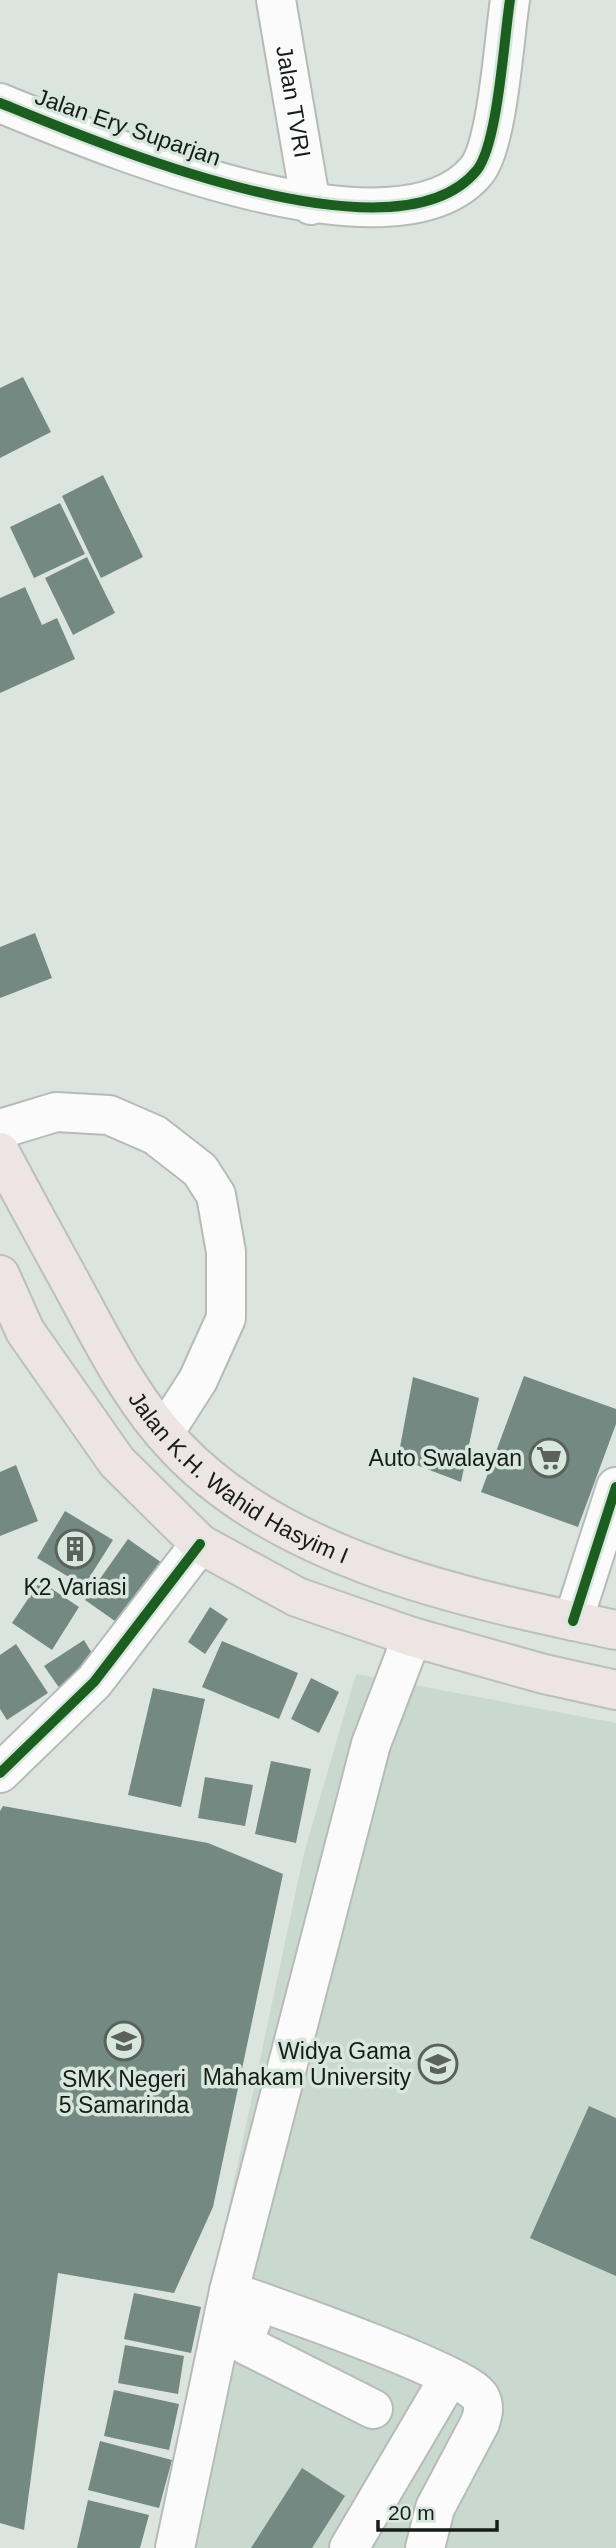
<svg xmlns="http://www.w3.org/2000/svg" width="616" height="2548" font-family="Arial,sans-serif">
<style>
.built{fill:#cad9d0}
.building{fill:#748981}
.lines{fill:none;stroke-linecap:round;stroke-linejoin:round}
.minor-casing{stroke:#b6bbb8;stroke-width:42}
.major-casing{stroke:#bbbfbd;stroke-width:42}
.minor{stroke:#fafbfa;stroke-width:38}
.major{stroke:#ece5e4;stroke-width:38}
.cycleway-casing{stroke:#d8e7de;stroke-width:15}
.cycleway{stroke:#1b5e20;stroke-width:10}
.labels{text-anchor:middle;stroke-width:7;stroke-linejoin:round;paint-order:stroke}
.street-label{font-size:23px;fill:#161c18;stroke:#d8e7de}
.poi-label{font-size:23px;fill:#161c18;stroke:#d8e7de;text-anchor:end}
</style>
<rect width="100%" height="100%" fill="#dce4df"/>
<path class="built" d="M 356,1674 L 616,1723 L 616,2548 L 156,2548 L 304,1853 Z"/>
<path class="building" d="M 23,377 L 51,432 L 0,458 L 0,388 Z
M 103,475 L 143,557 L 101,578 L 62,496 Z
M 60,503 L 85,554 L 34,578 L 10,527 Z
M 87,557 L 115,613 L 73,635 L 45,578 Z
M 25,587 L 42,625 L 57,618 L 75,659 L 0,693 L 0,598 Z
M 35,933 L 52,978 L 0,998 L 0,947 Z
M 524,1376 L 616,1409 L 616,1424 L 578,1527 L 481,1492 Z
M 413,1377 L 479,1398 L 461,1482 L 398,1458 Z
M 16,1465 L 38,1521 L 0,1536 L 0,1472 Z
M 65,1511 L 113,1540 L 84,1586 L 37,1558 Z
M 128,1539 L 165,1565 L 122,1626 L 85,1600 Z
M 40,1581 L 79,1607 L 52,1650 L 12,1623 Z
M 210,1607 L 228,1619 L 205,1654 L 188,1642 Z
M 84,1640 L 98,1663 L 60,1689 L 44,1666 Z
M 222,1641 L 298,1673 L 279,1719 L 202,1687 Z
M 16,1644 L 48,1693 L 7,1720 L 0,1709 L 0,1655 Z
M 311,1678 L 339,1692 L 319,1733 L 291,1719 Z
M 153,1688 L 205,1699 L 181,1807 L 128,1795 Z
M 271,1761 L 311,1769 L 296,1843 L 255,1834 Z
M 205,1777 L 253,1785 L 245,1826 L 198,1818 Z
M 3,1806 L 208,1843 L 283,1874 L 213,2207 L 174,2293 L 58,2273 L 24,2530 L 0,2523 L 0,1811 Z
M 589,2106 L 616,2118 L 616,2276 L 530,2238 Z
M 134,2293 L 201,2307 L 191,2353 L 124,2339 Z
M 125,2345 L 184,2356 L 178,2394 L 118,2383 Z
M 114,2390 L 179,2404 L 169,2450 L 104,2436 Z
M 100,2441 L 172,2460 L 159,2508 L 88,2490 Z
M 302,2468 L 345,2496 L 312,2548 L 251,2548 Z
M 88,2500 L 149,2515 L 140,2548 L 77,2548 Z"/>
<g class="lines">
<defs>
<g id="minor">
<path id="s1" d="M 276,0 L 311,205"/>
<path d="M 0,103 C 96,142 396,270 477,170 C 498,143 504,38 510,0"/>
<path d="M 0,1129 L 56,1112 L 109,1115 L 155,1135 L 200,1170 L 216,1195 L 226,1252 L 226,1318 L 198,1380 L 164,1433"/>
<path d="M 573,1621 L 616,1487"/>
<path d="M 0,1773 L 94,1682 L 200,1544"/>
<path d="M 229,2291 C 266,2304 467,2373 480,2397 C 485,2406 483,2414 480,2423 L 435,2508 L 425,2548"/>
<path d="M 259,2302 L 244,2340 L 246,2345 L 373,2409"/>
<path d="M 175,2548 L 229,2291 L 371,1744 L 412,1637"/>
<path d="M 349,2548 L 449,2378"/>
</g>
<g id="major">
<path id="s2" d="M 0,1152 C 25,1200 52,1248 78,1296 C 107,1350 134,1403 176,1447 C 283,1561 469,1599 616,1630"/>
<path d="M 0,1275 L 25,1331 L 117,1462 L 200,1544 L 297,1597 L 412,1637 L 544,1674 L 616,1690"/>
</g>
</defs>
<use href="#minor" class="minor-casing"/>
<use href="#major" class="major-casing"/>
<use href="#minor" class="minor"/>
<use href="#major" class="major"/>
<defs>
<path id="cycleway" d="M 0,103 C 96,142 396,270 477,170 C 498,143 504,38 510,0
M 573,1621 L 616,1487
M 0,1773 L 94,1682 L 200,1544"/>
</defs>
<use href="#cycleway" class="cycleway-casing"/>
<use href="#cycleway" class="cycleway"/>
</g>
<defs>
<symbol id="supermarket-ring" viewBox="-11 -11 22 22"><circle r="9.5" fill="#d8e7de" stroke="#5b625e" stroke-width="1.5"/><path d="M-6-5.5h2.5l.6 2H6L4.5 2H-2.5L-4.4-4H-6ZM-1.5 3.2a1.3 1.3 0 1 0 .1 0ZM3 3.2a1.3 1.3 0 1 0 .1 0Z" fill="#5b625e"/></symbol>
<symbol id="building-ring" viewBox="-11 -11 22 22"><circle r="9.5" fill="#d8e7de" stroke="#5b625e" stroke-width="1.5"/><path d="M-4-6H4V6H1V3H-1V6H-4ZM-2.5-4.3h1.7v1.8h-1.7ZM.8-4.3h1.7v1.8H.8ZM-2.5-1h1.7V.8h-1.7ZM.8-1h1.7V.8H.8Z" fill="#5b625e"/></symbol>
<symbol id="school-ring" viewBox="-11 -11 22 22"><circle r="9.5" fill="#d8e7de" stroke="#5b625e" stroke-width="1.5"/><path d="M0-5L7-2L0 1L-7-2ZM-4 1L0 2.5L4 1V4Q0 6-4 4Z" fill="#5b625e"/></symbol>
<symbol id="university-ring" viewBox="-11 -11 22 22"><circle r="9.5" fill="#d8e7de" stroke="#5b625e" stroke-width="1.5"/><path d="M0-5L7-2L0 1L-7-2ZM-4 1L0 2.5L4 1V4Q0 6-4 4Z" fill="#5b625e"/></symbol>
</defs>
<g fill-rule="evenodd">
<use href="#supermarket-ring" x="527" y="1436" width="44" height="44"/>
<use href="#building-ring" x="53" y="1527" width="44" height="44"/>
<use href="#school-ring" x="102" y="2019" width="44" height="44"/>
<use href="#university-ring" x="416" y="2042" width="44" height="44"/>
</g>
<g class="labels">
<g class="street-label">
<text dy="8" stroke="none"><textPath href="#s1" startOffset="103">Jalan TVRI</textPath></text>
<text transform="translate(128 127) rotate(19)" y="8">Jalan Ery Suparjan</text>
<text dy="8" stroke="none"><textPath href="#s2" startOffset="413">Jalan K.H. Wahid Hasyim I</textPath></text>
</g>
<g class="poi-label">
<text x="522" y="1466">Auto Swalayan</text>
<text x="75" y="1595" text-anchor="middle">K2 Variasi</text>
<text x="411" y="2059">Widya Gama<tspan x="411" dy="26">Mahakam University</tspan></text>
<text x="124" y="2087" text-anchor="middle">SMK Negeri<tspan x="124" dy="26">5 Samarinda</tspan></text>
</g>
</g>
<path d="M378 2520v10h119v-10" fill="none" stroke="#161c18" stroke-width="3.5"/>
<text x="388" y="2520" font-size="21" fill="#161c18" stroke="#d8e7de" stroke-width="5" paint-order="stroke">20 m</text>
</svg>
